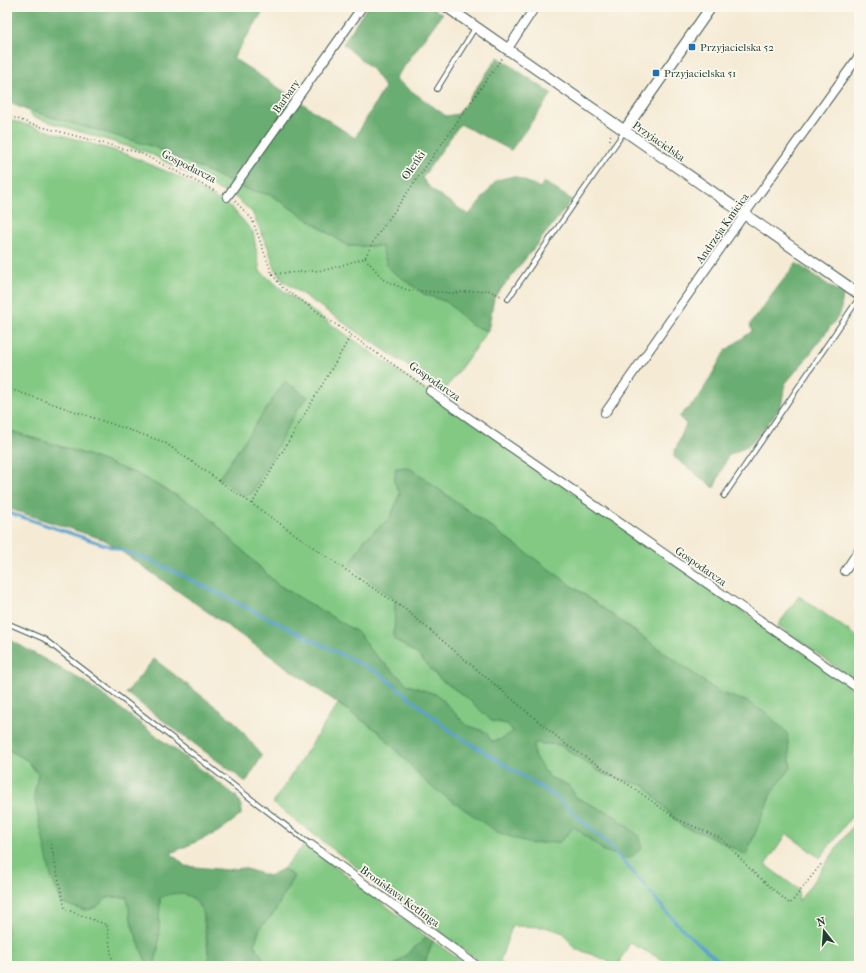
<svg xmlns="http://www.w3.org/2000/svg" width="866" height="973" font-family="'IM FELL French Canon',serif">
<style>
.green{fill:#83c984;stroke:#51835c;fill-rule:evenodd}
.forest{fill:#6aad72;stroke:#447553}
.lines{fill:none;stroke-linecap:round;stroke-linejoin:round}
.stream{stroke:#5aa1d0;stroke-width:3}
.service-casing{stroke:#3f574c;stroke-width:6}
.minor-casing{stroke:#3f574c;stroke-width:10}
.tertiary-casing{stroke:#3f574c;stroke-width:12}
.path{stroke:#3f574c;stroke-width:1.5;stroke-dasharray:1 3;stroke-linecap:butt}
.service{stroke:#fff;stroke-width:4}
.minor{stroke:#fff;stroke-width:8}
.tertiary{stroke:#fff;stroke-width:10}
.poi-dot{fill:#1f6fb2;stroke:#fbf7ec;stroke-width:1.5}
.labels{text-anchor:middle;stroke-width:3.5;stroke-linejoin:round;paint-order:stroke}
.poi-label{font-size:11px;fill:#1f3d34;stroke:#fbf7ec;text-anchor:start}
.street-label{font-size:11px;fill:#1f3d34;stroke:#fbf7ec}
</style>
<rect width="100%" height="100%" fill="#fbf7ec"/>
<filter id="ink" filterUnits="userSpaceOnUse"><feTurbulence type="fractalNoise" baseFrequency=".025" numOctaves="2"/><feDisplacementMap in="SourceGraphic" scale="8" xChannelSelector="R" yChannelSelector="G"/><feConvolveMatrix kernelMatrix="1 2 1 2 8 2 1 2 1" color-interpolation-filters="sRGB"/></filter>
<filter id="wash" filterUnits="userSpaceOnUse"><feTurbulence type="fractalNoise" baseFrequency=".012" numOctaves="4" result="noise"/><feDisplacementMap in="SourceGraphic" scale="16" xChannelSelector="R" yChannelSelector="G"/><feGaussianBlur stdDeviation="0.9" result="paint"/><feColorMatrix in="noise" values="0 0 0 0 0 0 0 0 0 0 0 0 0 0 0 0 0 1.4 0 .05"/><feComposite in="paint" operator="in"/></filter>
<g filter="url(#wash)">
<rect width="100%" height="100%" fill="#f5ebd5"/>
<path class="green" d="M 7,88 L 27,110 L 152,146 L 246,189 L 271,195 L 348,246 L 381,246 L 424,294 L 447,302 L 471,325 L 488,331 L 444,391 L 283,281 L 274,266 L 268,247 L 252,212 L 235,197 L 215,188 L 149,153 L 33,117 L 27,110 L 7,102 Z
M 7,119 L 126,154 L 179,177 L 232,208 L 253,232 L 260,271 L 285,292 L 859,692 L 859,736 L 855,735 L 853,785 L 859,790 L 859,811 L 852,816 L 820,858 L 787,834 L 765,865 L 798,889 L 799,901 L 859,817 L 859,966 L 661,966 L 663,960 L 630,943 L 617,966 L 607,966 L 609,961 L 574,948 L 564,933 L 545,927 L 512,926 L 500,961 L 505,966 L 485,966 L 273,803 L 338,704 L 379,732 L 428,784 L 574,826 L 604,851 L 615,816 L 577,798 L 568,785 L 549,777 L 534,756 L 533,743 L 560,745 L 603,774 L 645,786 L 681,826 L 708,835 L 746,855 L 772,792 L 791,768 L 746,701 L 720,693 L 408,467 L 396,468 L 394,481 L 400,493 L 390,518 L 365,539 L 351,564 L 395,600 L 394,639 L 418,655 L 440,679 L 466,697 L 492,721 L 507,724 L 514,732 L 500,740 L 491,741 L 486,732 L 466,725 L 438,695 L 408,685 L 370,650 L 358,633 L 277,584 L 199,508 L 137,474 L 85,454 L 7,430 ZM 308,397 L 297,410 L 278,443 L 220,478 L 249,435 Z
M 799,596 L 859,638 L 859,684 L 778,625 Z
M 7,749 L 27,760 L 38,774 L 34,797 L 62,903 C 86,911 89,915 108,897 L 127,897 L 132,925 L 146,962 L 149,966 L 7,966 Z
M 305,844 L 427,937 L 393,966 L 267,964 L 254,945 L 260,928 L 274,913 L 294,876 L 283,869 Z
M 170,893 L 185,893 L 193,899 L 202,910 L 210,966 L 154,966 L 158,951 L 160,898 Z
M 433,941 L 468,966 L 420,966 L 425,963 Z"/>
<path class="forest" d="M 7,7 L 266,7 L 233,58 L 355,138 L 385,87 L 372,69 L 343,44 L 367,7 L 431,7 L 442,14 L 395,79 L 446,116 L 458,114 L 498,57 L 552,94 L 511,150 L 460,124 L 422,178 L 432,190 L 469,215 L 497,180 L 514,176 L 540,188 L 544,182 L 572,200 L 494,298 L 488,331 L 471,325 L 447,302 L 424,294 L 388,268 L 381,246 L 348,246 L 271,195 L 246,189 L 152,146 L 27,110 L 7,102 Z
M 796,263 L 843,295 L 840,314 L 806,359 L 785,384 L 781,407 L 752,443 L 728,456 L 714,488 L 673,456 L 686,424 L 679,417 L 700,396 L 725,351 L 752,331 L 750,324 Z
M 285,381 L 308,397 L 297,410 L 252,493 L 244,497 L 219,478 Z
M 7,430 L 85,454 L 137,474 L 199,508 L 277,584 L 359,633 L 370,650 L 408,685 L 438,695 L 466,725 L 486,732 L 491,741 L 500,740 L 514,731 L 507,724 L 492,721 L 466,697 L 440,679 L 418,655 L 394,639 L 395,600 L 350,564 L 365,539 L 390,518 L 400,494 L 394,481 L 396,468 L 408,467 L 720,693 L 746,701 L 769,715 L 787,733 L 791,768 L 772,792 L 746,855 L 708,835 L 681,826 L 645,786 L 603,774 L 560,745 L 534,743 L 534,756 L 549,777 L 568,785 L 577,798 L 615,816 L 638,835 L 642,848 L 629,859 L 604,851 L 574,827 L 560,842 L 530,844 L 497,832 L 428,784 L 379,732 L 105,540 L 7,508 Z
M 7,638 L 88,684 L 236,796 L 241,806 L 241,815 L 218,832 L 171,853 L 185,866 L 227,870 L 243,868 L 269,876 L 283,869 L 294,876 L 274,913 L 260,928 L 254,945 L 267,964 L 281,966 L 210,966 C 208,954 206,918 202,910 C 194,892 175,890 160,898 L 158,951 L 154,966 L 149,966 L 146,962 L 132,925 L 127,897 L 108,897 C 89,915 86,911 62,903 L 51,877 L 34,797 L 38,774 L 27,760 L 7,749 Z
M 154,659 L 234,721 L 262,756 L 246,782 L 126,693 Z
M 427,937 L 433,941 C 422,971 425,966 393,966 Z"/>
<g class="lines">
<path class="stream" d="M 7,512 L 153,561 L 379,673 L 452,732 L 555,796 L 611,847 L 646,887
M 650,892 C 673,922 696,943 726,966"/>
</g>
</g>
<g filter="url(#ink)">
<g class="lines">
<defs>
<path id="service" d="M 437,89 L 475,28
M 508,299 L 624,132
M 724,496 L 859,298
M 7,623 L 44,639 L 311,845"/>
<path id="minor" d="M 507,50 L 535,7
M 227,197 L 362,7
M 430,391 L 859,689
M 605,413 L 744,215 L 859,56
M 845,571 L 859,550
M 311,845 L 477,966"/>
<path id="tertiary" d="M 447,7 L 859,294
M 624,131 L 711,7"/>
</defs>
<use href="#service" class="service-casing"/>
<use href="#minor" class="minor-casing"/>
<use href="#tertiary" class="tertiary-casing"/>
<path class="path" d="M 433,7 L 438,10
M 7,115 L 31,124 L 140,153 L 219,193
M 610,140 L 611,132
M 235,201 L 252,219 L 272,274 L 282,287 L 424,386
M 365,258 L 384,280 L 407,290 L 453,293 L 488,290 L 501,296
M 272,274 L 326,270 L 365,258 L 374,240 L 502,58
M 7,388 L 164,442 L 343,568 L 406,610 L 568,746 L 629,785 L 677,819 L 722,839 L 753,872 L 790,904 L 822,863
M 252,504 C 284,447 319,392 351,335
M 51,844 L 65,909 L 107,925 L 113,966"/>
<use href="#service" class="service"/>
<use href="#minor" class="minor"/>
<use href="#tertiary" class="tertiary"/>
</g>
</g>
<g class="poi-dot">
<rect x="688" y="43" width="8" height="8" rx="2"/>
<rect x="652" y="69" width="8" height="8" rx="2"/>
</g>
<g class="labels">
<g class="poi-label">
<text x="700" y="51">Przyjacielska 52</text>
<text x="664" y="77">Przyjacielska 51</text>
</g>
<g class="street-label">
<text transform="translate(286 96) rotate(-55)" y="4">Barbary</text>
<text transform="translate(659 141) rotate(35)" y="4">Przyjacielska</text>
<text transform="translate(413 165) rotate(-55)" y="4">Oleńki</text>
<text transform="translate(189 166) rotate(27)" y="4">Gospodarcza</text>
<text transform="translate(722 228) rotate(-55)" y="4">Andrzeja Kmicica</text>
<text transform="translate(435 381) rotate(35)" y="4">Gospodarcza</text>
<text transform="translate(701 566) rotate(35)" y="4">Gospodarcza</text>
<text transform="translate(400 896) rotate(36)" y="4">Bronisława Ketlinga</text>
</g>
</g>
<rect width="866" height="973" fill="none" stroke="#fbf7ec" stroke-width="24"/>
<g transform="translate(824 931) rotate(343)" stroke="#fbf7ec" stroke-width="3" paint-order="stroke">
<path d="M0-3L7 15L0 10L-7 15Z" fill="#1f3d34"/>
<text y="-6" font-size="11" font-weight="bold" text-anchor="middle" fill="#1f3d34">N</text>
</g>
</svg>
